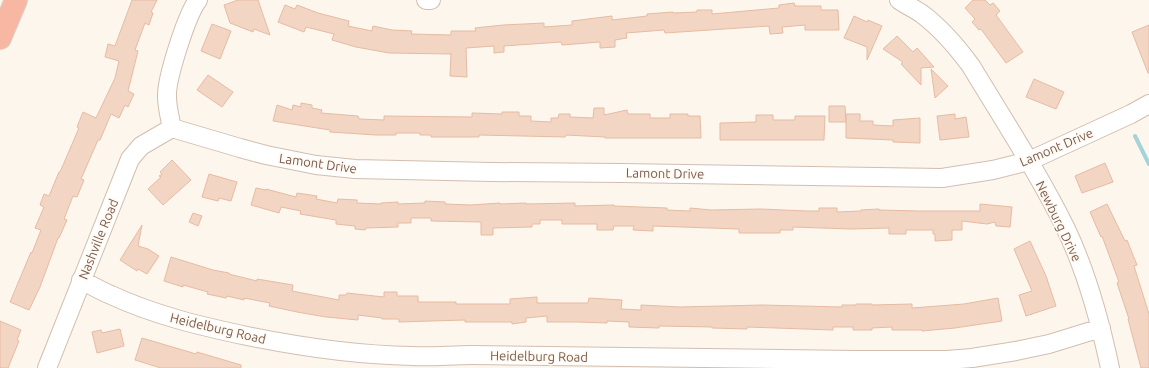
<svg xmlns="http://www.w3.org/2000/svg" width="1149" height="368" font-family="Ubuntu,sans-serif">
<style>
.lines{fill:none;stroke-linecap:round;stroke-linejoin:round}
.stream{stroke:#a5d3da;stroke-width:4}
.building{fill:#f3d5c3;stroke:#e6bba3}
.minor-casing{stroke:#d1beb0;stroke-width:20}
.highway-casing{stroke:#dad1cd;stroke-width:24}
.minor{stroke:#fff;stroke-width:18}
.highway{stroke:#f7b7a3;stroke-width:22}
.labels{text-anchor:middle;stroke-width:3.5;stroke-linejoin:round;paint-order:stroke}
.street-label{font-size:13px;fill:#7a5c4d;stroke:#fffaf3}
</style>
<rect width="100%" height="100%" fill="#fdf6ec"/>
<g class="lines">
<path class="stream" d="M 1135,136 L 1149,164"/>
</g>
<path class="building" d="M 132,0 L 157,0 L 151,12 L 153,13 L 149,25 L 145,23 L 135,50 L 138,51 L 128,91 L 134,94 L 128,107 L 125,105 L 119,118 L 111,114 L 100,140 L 98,140 L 81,179 L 84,180 L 77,197 L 73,196 L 64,219 L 67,220 L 59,238 L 58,238 L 40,287 L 29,310 L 10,302 L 31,252 L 32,253 L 41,230 L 35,228 L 44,207 L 40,205 L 44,194 L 49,196 L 59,172 L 60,172 L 79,128 L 77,127 L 83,112 L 96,118 L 115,78 L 119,61 L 105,57 L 108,44 L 115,46 Z
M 238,0 L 258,0 L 270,35 L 254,29 L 253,32 L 230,23 L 224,5 Z
M 973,0 L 985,0 L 990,5 L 993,3 L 1000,11 L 996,15 L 1023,52 L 1006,63 L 981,29 L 979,30 L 972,22 L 975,19 L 965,8 Z
M 794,3 L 795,6 L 821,6 L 821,10 L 838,10 L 839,30 L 805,30 L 805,25 L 782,27 L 783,33 L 770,34 L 769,26 L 665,33 L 664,30 L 626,33 L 627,38 L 615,40 L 615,47 L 600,48 L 600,42 L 562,45 L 561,42 L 504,46 L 504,52 L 494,53 L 494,46 L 466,48 L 467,77 L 450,76 L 451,54 L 389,53 L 356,47 L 332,40 L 334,34 L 306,27 L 304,32 L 278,22 L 285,5 L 295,9 L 297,5 L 318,13 L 349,21 L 348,26 L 372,31 L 373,26 L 392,30 L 412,31 L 411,34 L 451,35 L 451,31 L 476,31 L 475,28 L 503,25 L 544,23 L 544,27 L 572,25 L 572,21 L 612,16 L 612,20 L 647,16 L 647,14 L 673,12 L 673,13 L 697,12 L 697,10 L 712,10 L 712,14 L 779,8 L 779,5 Z
M 854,16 L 867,22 L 868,20 L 882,26 L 867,60 L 867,47 L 844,38 Z
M 212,24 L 231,31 L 220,59 L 201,51 Z
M 1149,25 L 1149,73 L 1148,73 L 1132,32 Z
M 897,36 L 913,52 L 917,48 L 934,67 L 921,68 L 921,85 L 901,64 L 903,62 L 883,49 Z
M 931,69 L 948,86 L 935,98 Z
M 208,75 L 233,92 L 222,107 L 197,90 Z
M 1034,79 L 1064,92 L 1056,109 L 1026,97 Z
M 301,103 L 312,105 L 312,108 L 322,110 L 321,113 L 358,116 L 359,119 L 384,120 L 384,116 L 472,117 L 472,113 L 502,114 L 502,112 L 519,112 L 519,116 L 531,116 L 531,121 L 551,122 L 551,118 L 558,118 L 559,114 L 570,114 L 570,117 L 593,118 L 594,108 L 604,108 L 604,115 L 627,110 L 628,114 L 650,114 L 650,118 L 670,118 L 670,114 L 688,114 L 688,116 L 700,116 L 701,138 L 605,138 L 605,137 L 566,135 L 565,137 L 479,135 L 479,137 L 431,137 L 431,135 L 420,135 L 420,133 L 396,133 L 396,135 L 376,135 L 330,132 L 330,130 L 273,121 L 277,105 L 292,110 L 293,105 L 301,107 Z
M 829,106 L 845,106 L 846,122 L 829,122 Z
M 846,114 L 860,114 L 860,121 L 873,121 L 873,125 L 893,126 L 893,120 L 920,118 L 920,143 L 893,142 L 893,140 L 846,138 Z
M 955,114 L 955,119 L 966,117 L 969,137 L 940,140 L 937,116 Z
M 756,115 L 773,115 L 773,120 L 795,120 L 795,116 L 825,116 L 824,140 L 720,140 L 720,123 L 756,122 Z
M 172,160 L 191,180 L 163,205 L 148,189 L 161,177 L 159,176 L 162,174 L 160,172 Z
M 1105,163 L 1113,182 L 1082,193 L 1075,176 Z
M 209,174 L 237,182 L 231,201 L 219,198 L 218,201 L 202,197 Z
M 256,188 L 266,190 L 266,189 L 296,197 L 297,193 L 317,196 L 316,199 L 337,203 L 338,199 L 357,200 L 357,203 L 381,204 L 381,203 L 398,202 L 398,204 L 425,203 L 425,201 L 445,202 L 445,204 L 471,205 L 500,203 L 500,204 L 526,203 L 526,204 L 575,203 L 575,206 L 614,205 L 614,206 L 667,208 L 667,210 L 690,211 L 690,208 L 711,210 L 761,209 L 807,211 L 819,211 L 819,208 L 837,208 L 837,212 L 861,211 L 861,210 L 879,209 L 879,210 L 919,211 L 980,211 L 980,204 L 1012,207 L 1010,227 L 996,226 L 995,222 L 987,224 L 962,221 L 962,230 L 952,230 L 952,240 L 935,241 L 935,234 L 933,234 L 933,230 L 906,230 L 906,234 L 889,234 L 889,228 L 851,229 L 793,227 L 793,230 L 780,230 L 780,233 L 739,233 L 739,229 L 653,226 L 653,231 L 633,230 L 634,226 L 614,226 L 613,230 L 597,230 L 597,224 L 562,224 L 562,220 L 540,220 L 540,224 L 532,224 L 532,227 L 493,228 L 493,235 L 481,235 L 481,222 L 431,221 L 431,218 L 411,218 L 411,223 L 398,223 L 398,227 L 366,228 L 365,230 L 355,229 L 355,226 L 336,224 L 336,220 L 300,214 L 301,211 L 281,207 L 279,213 L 251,205 Z
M 1107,204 L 1125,241 L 1127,240 L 1137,265 L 1134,266 L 1149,314 L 1149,368 L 1141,368 L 1128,319 L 1129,319 L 1117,283 L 1119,282 L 1102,236 L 1101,237 L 1090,212 Z
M 193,213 L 202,216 L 198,226 L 189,222 Z
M 142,225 L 138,246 L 148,249 L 159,256 L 147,274 L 138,269 L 137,271 L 120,260 Z
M 1030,241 L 1046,276 L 1056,306 L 1026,316 L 1019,295 L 1032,291 L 1014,249 Z
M 171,257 L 213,270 L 229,273 L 229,274 L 257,281 L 257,279 L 293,285 L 292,291 L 339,300 L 339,295 L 346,295 L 347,293 L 384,297 L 384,292 L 397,292 L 397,296 L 418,296 L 418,302 L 456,302 L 456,304 L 510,304 L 510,299 L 537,297 L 537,303 L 588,303 L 589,298 L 622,300 L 621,309 L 641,310 L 641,305 L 680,307 L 762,305 L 842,307 L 842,305 L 856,305 L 856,304 L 872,304 L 872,305 L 912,304 L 912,308 L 964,304 L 998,298 L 1002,321 L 955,328 L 922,331 L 922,330 L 892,330 L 892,327 L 872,328 L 872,330 L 853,330 L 853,327 L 833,327 L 833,330 L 747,327 L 747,329 L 712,328 L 712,327 L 659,326 L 659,328 L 629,327 L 629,322 L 607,321 L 607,323 L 577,322 L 547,322 L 547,316 L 526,318 L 526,322 L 512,324 L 512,322 L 465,322 L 465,320 L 399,322 L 399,319 L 382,319 L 382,318 L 358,315 L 358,320 L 326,317 L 297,312 L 269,306 L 270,303 L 244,298 L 244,300 L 227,296 L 226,298 L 207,294 L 208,292 L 183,285 L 183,287 L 164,281 Z
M 0,321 L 21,330 L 17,340 L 19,341 L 8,368 L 0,368 Z
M 120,329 L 124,346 L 97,353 L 92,332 L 101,330 L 102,333 Z
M 142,338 L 186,351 L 196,354 L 197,352 L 241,365 L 241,368 L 161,368 L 135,360 Z"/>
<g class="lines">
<defs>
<path id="minor" d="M 426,0 L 431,0
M 899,0 C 906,5 915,9 922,14 C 942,29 957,47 971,66 C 1003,119 1039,174 1066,229 C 1087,273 1100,321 1110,368
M 172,128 L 240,148 L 266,155 L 316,165 L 355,169 L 492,172 L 621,173 L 942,178 L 993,170 L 1029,161 L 1131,114 L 1149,104
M 172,128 C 170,118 167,107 167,97 C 166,79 187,14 198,0
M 81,280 C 91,285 101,291 111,295 C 154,315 200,326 247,336 C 301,347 356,355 412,356 C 432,357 452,355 472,355 L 855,360 L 947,360 L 972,358 L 1016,351 L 1049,344 L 1101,328
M 47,368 L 130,159 L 141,146 L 172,128"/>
<path id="highway" d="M 0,38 L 16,0"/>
</defs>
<use href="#minor" class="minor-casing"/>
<use href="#highway" class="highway-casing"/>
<use href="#minor" class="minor"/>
<use href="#highway" class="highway"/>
</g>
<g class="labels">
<g class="street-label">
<text transform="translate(1056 147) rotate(-23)" y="5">Lamont Drive</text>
<text transform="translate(318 163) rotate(8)" y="5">Lamont Drive</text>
<text transform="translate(665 173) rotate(1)" y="5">Lamont Drive</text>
<text transform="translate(1059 221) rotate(64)" y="5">Newburg Drive</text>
<text transform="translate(98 239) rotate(-68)" y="5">Nashville Road</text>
<text transform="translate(218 328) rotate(13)" y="5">Heidelburg Road</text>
<text transform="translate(539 356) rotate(1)" y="5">Heidelburg Road</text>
</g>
</g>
</svg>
